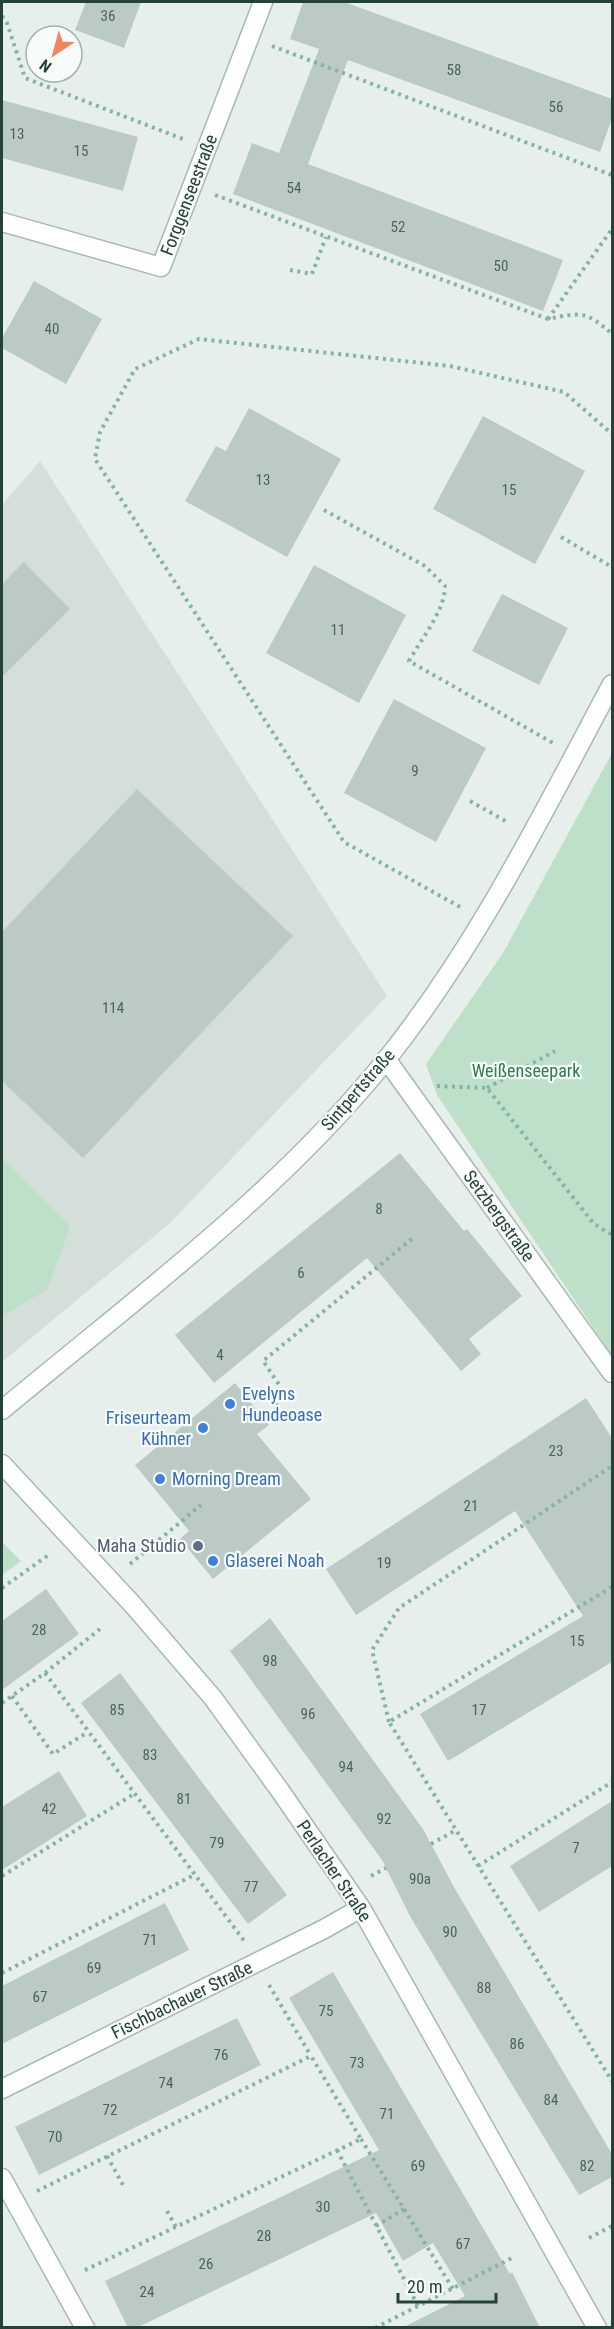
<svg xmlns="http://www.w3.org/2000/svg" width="614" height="2329" font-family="'Roboto Condensed',sans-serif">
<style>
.built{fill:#d4dfda}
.green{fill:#bfe0c8}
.building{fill:#bbcac4}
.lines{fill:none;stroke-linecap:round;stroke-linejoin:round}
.minor-casing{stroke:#a8b8b2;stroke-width:21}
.path{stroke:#86b3a5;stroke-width:4;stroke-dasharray:3 4.5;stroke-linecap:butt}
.minor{stroke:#fff;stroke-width:18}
.shop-dot{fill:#3f7fe0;stroke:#f7fbf9;stroke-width:2}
.service-dot{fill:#5c6f8a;stroke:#f7fbf9;stroke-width:2}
.labels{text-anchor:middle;stroke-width:4.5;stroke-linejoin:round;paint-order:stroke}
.number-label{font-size:15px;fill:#4a645c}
.street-label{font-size:18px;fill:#24423a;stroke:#f7fbf9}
.park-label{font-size:18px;fill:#2d7a4b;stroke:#f7fbf9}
.shop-label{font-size:18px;fill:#366cbe;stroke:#f7fbf9;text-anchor:start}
.service-label{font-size:18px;fill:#4e5e75;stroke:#f7fbf9;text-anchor:end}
</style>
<rect width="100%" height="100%" fill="#e6efeb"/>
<path class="built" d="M 40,461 L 387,996 L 169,1224 L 2,1362 L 2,505 Z"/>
<path class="green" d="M 612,753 L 612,1356 L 437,1095 L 426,1064 L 503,953 Z
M 2,1158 L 70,1226 L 48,1289 L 2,1316 Z
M 2,1542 L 21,1561 L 2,1575 Z"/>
<path class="building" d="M 86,2 L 141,2 L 124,48 L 75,30 Z
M 303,2 L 344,2 L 612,99 L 612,118 L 600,152 L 348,60 L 308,164 L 563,260 L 543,311 L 233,194 L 252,143 L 279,153 L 319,49 L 290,39 Z
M 2,100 L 138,137 L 123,191 L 2,158 Z
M 34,281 L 102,319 L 66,384 L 2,348 L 2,338 Z
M 249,408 L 341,459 L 287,557 L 185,501 L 216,446 L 226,451 Z
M 483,416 L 585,471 L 535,564 L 433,509 Z
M 24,562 L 70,609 L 2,677 L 2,584 Z
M 314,565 L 406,615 L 359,703 L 266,653 Z
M 502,594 L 568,628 L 539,685 L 472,651 Z
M 394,699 L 486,748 L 436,842 L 344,793 Z
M 137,789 L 293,936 L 83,1158 L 2,1081 L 2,932 Z
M 400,1153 L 464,1231 L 467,1229 L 522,1296 L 469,1339 L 481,1354 L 461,1371 L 367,1258 L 214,1383 L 175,1335 Z
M 235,1383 L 269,1425 L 257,1434 L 311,1499 L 213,1579 L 180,1539 L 189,1531 L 135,1465 Z
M 586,1398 L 612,1438 L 612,1662 L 448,1761 L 420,1714 L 583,1616 L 515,1511 L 356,1615 L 326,1569 Z
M 46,1589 L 79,1634 L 2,1690 L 2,1621 Z
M 270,1618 L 423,1829 L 455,1889 L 612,2154 L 612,2177 L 579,2195 L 411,1918 L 382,1860 L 230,1651 Z
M 120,1673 L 287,1895 L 248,1924 L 81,1703 Z
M 59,1771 L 87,1816 L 2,1870 L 2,1807 Z
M 612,1801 L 612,1866 L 539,1912 L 510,1866 Z
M 165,1903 L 189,1950 L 2,2044 L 2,1986 Z
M 333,1972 L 510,2274 L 512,2272 L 540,2328 L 402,2328 L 465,2296 L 433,2243 L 403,2261 L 376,2213 L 136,2328 L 128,2328 L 105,2281 L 379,2150 L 289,1998 Z
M 237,2018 L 261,2065 L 39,2175 L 15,2127 Z"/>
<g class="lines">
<defs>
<path id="minor" d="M 2,222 L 161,267 L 263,2
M 386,1059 L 612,1373
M 2,1410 C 134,1300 277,1195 386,1060 C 478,945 543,813 612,684
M 2,1464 L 133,1605 L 213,1698 L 281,1792 L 361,1908 L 597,2328
M 2,2089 L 324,1929 L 361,1908
M 2,2178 L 85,2328"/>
</defs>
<use href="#minor" class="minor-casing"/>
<path class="path" d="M 2,16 L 7,23 L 25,78 L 183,139
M 272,46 L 612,175
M 215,195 L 548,319 C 582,312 586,311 612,334
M 290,270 L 312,274 L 326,237
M 548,319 L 612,229
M 324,510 L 425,566 L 445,586 C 445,611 421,639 409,661 L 553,743
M 561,537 L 612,567
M 470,801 L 509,823
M 460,907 L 344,842 L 95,459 L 100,432 L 135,369 L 199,339 L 450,366 L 564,392 L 612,434
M 437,1086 L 487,1088 L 594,1224 L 612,1235
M 487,1088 L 555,1051
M 274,1413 L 280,1386 L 263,1361 L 413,1238
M 130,1564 L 201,1505
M 612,1587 L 389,1722 L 612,2081
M 2,1588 L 50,1554
M 45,1673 L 245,1942
M 12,1696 L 53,1754 L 88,1732
M 2,1703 L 45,1673 L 100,1629
M 389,1722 L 372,1650 L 399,1608 L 612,1466
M 431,1844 L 456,1830
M 478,1866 L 612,1782
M 2,1876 L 134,1794
M 371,1876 L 386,1868
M 2,1973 L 194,1875
M 269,1985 L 311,2056
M 361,2139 L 453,2289
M 337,2150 L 418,2306
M 107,2156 L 123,2185
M 37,2191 L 311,2056 L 361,2139 L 81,2272
M 167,2211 L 176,2227
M 376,2226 L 404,2209
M 589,2238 L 612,2226
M 375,2328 L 512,2258"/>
<use href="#minor" class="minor"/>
</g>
<g class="shop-dot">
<circle cx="230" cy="1404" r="6"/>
<circle cx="203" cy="1428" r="6"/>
<circle cx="160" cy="1479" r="6"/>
<circle cx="213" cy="1561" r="6"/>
</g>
<circle class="service-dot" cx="198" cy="1546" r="6"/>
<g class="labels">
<g class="number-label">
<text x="108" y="21">36</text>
<text x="454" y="75">58</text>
<text x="556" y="112">56</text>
<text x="17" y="139">13</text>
<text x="81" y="156">15</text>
<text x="294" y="193">54</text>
<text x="398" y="232">52</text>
<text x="501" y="271">50</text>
<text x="52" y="334">40</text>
<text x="263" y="485">13</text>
<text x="509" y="495">15</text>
<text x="338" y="635">11</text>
<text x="415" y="776">9</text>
<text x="113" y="1013">114</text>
<text x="379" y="1214">8</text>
<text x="301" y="1278">6</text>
<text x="220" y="1360">4</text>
<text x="556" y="1456">23</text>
<text x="471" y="1511">21</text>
<text x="384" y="1568">19</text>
<text x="39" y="1635">28</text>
<text x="577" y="1646">15</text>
<text x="270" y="1666">98</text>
<text x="117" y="1715">85</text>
<text x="479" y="1715">17</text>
<text x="308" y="1719">96</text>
<text x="150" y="1760">83</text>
<text x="346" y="1772">94</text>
<text x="184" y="1804">81</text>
<text x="49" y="1814">42</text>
<text x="384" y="1824">92</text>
<text x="217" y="1848">79</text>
<text x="576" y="1853">7</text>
<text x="420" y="1884">90a</text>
<text x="251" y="1892">77</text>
<text x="450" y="1937">90</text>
<text x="150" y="1945">71</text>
<text x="94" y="1973">69</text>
<text x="484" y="1993">88</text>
<text x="40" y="2002">67</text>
<text x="326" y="2016">75</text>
<text x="517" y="2049">86</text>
<text x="221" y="2060">76</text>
<text x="357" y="2068">73</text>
<text x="166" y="2088">74</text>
<text x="551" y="2105">84</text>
<text x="110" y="2115">72</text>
<text x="387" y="2119">71</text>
<text x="55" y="2142">70</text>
<text x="418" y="2171">69</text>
<text x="587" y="2171">82</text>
<text x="323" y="2212">30</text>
<text x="264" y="2241">28</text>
<text x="463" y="2249">67</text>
<text x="206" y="2269">26</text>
<text x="147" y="2297">24</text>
</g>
<g class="street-label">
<text transform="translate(189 195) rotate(-69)" y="6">Forggenseestraße</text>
<text transform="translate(358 1090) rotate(-49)" y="6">Sintpertstraße</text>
<text transform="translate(499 1216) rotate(54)" y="6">Setzbergstraße</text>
<text transform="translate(334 1871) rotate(56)" y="6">Perlacher Straße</text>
<text transform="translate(182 2000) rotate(-26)" y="6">Fischbachauer Straße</text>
</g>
<g class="park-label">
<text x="526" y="1077">Weißenseepark</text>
</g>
<g class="shop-label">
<text x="242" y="1400">Evelyns<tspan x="242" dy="21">Hundeoase</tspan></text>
<text x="191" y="1424" text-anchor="end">Friseurteam<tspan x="191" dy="21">Kühner</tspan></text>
<text x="172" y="1485">Morning Dream</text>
<text x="225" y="1567">Glaserei Noah</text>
</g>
<g class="service-label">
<text x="186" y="1552">Maha Studio</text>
</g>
</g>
<rect width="614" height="2329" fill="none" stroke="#24423a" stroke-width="6"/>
<g transform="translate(54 54) rotate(216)"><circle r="28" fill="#f7fbf9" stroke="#a3b1ad" stroke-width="1.5"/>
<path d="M0-4.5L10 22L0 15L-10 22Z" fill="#f4845f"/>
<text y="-9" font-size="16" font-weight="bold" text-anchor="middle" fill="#24423a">N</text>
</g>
<path d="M398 2293v9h98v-9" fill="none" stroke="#24423a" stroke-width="3"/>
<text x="407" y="2293" font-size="18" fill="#24423a" stroke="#f7fbf9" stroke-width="4.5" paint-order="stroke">20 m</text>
</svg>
